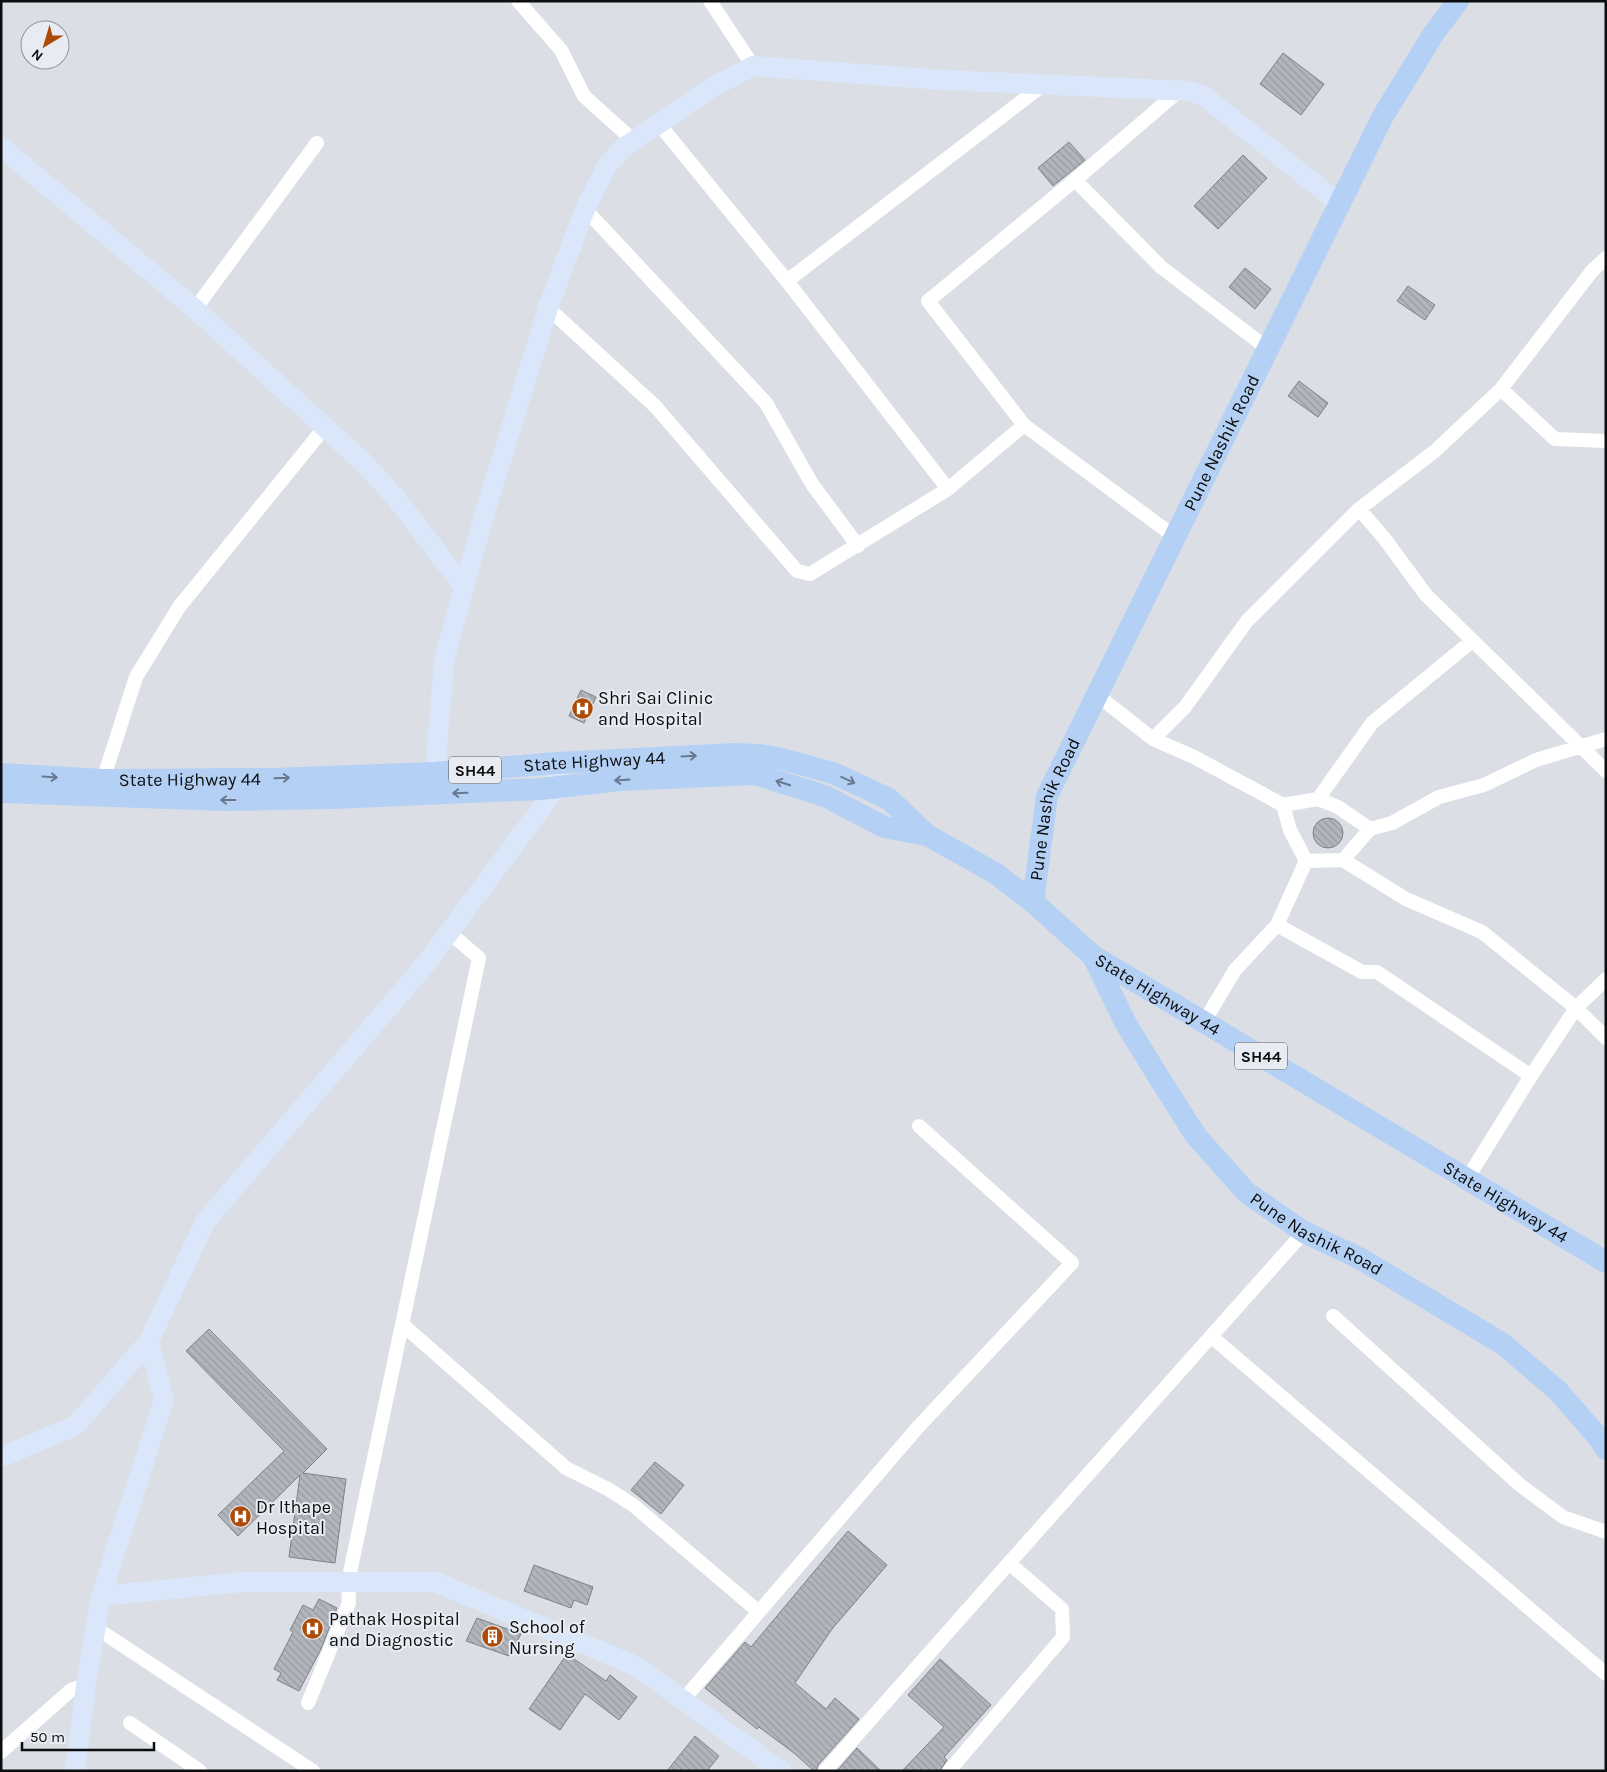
<svg xmlns="http://www.w3.org/2000/svg" width="1607" height="1772" font-family="Karla,sans-serif">
<style>
.building{fill:url(#building-back-hatch);stroke:#7e8287}
.lines{fill:none;stroke-linecap:round;stroke-linejoin:round}
.street{stroke:#fff;stroke-width:14}
.secondary{stroke:#dae7fa;stroke-width:20}
.primary{stroke:#b4d0f5;stroke-width:22}
.oneway{stroke:#68788d}
.labels{text-anchor:middle;stroke-width:4;stroke-linejoin:round;paint-order:stroke}
.shield{fill:#e8ecf2;stroke:#4d5052;stroke-width:1}
.shield-label{font-size:16px;font-weight:bold;fill:#0b0d0e}
.street-label{font-size:18px;fill:#0b0d0e;stroke:#e8ecf2}
.poi-label{font-size:18px;fill:#0b0d0e;stroke:#e8ecf2;text-anchor:start}
</style>
<defs>
<pattern id="building-back-hatch" width="6" height="6" patternUnits="userSpaceOnUse" patternTransform="scale(1.25)"><rect width="6" height="6" fill="#b2b6bc"/><path d="M-1 5l2 2M0 0l6 6M5-1l2 2" fill="none" stroke="#989ba0"/></pattern>
</defs>
<rect width="100%" height="100%" fill="#dbdfe5"/>
<path class="building" d="M 1283,53 L 1324,84 L 1301,115 L 1260,84 Z
M 1069,142 L 1085,160 L 1053,186 L 1038,168 Z
M 1243,155 L 1267,178 L 1218,229 L 1194,206 Z
M 1245,268 L 1271,289 L 1255,309 L 1229,287 Z
M 1408,286 L 1435,305 L 1425,320 L 1397,301 Z
M 1299,381 L 1328,403 L 1318,417 L 1288,396 Z
M 581,690 L 596,697 L 584,723 L 569,716 Z
M1313 833a15 15 0 1 1 30 0a15 15 0 1 1-30 0Z
M 209,1329 L 327,1449 L 303,1473 L 346,1479 L 335,1563 L 289,1557 L 300,1475 L 238,1536 L 218,1515 L 284,1451 L 186,1351 Z
M 655,1462 L 684,1485 L 661,1514 L 631,1490 Z
M 848,1531 L 887,1565 L 832,1629 L 795,1683 L 826,1709 L 835,1698 L 859,1719 L 818,1765 L 816,1771 L 814,1771 L 794,1753 L 759,1727 L 757,1729 L 705,1688 L 745,1642 L 751,1647 Z
M 534,1565 L 593,1587 L 587,1605 L 574,1600 L 571,1608 L 524,1591 Z
M 319,1599 L 337,1608 L 321,1649 L 299,1691 L 277,1680 L 281,1673 L 274,1669 L 293,1632 L 290,1630 L 303,1605 L 313,1610 Z
M 477,1618 L 521,1634 L 509,1656 L 466,1641 Z
M 567,1654 L 606,1681 L 610,1675 L 637,1697 L 619,1720 L 585,1694 L 560,1730 L 529,1709 Z
M 940,1659 L 991,1705 L 944,1757 L 947,1760 L 940,1771 L 902,1771 L 944,1727 L 908,1695 Z
M 695,1736 L 719,1756 L 707,1771 L 667,1771 Z
M 857,1748 L 881,1771 L 837,1771 Z"/>
<g class="lines">
<path class="street" d="M 518,1 L 561,50 L 584,96 L 634,141
M 710,1 L 753,66
M 659,124 L 787,281 L 948,489
M 1075,180 L 1161,267 L 1268,349
M 585,209 L 766,403 L 812,484 L 858,546
M 787,281 L 1043,85
M 548,308 L 655,406 L 797,571 L 810,574 L 948,489 L 1024,425
M 195,309 L 317,143
M 1501,389 L 1555,439 L 1606,441
M 1359,509 L 1435,451 L 1501,389 L 1592,271 L 1606,258
M 1175,537 L 1024,425 L 928,301 L 1075,180 L 1180,90
M 1097,695 L 1153,739 L 1185,707 L 1247,621 L 1359,509 L 1384,538 L 1426,595 L 1606,771
M 1153,739 L 1194,757 L 1283,805 L 1318,799 L 1338,807 L 1370,829 L 1392,823 L 1439,797 L 1484,785 L 1536,760 L 1606,739
M 103,780 L 136,677 L 179,607 L 325,427
M 1318,799 L 1372,723 L 1472,641
M 1343,860 L 1406,899 L 1482,932 L 1576,1008 L 1606,1038
M 1306,861 L 1343,860 L 1370,829
M 1277,925 L 1362,972 L 1377,972 L 1531,1076
M 1204,1022 L 1235,970 L 1277,925 L 1306,861 L 1290,830 L 1283,805
M 1467,1179 L 1531,1076 L 1576,1008 L 1606,979
M 1333,1316 L 1520,1485 L 1563,1517 L 1606,1532
M 402,1324 L 566,1468 L 608,1489 L 633,1505 L 759,1612
M 1212,1337 L 1606,1674
M 1009,1563 L 1304,1232
M 96,1628 L 313,1771
M 683,1700 L 919,1426 L 1072,1263 L 919,1126
M 308,1703 L 349,1603 L 348,1582 L 479,958 L 450,933
M 130,1723 L 200,1771
M 1,1752 L 71,1690 L 86,1685
M 825,1771 L 1009,1563 L 1062,1609 L 1063,1637 L 949,1771"/>
<path class="secondary" d="M 1,147 L 195,309 L 364,463 L 396,498 L 464,587
M 434,789 L 444,660 L 483,519 L 548,308 L 585,209 L 607,166 L 622,149 L 711,88 L 753,66 L 943,80 L 1191,91 L 1205,97 L 1340,204
M 1,1457 L 75,1426 L 149,1341
M 101,1596 L 243,1582 L 435,1582 L 636,1666 L 781,1771
M 75,1771 L 86,1685 L 101,1596 L 164,1400 L 149,1341 L 205,1222 L 424,966 L 557,787 L 557,763"/>
<g class="primary">
<path id="s1" d="M 1,774 L 103,780 L 272,779 L 434,773 L 557,763 L 735,754 L 759,755 L 782,759 L 833,773 L 889,799 L 927,835 L 995,873 L 1033,902 L 1093,956 L 1606,1262"/>
<path d="M 1,792 L 224,800 L 333,798 L 541,789 L 620,780 L 755,774 L 825,796 L 884,827 L 927,835"/>
<path id="s2" d="M 1033,902 L 1047,796 L 1383,116 L 1434,33 L 1458,1"/>
<path id="s3" d="M 1093,956 L 1126,1024 L 1158,1076 L 1196,1136 L 1247,1193 L 1304,1232 L 1361,1259 L 1503,1344 L 1558,1391 L 1599,1438 L 1606,1449"/>
</g>
</g>
<defs><path id="oneway-shaft" d="M-6 0H5M1.5-3L5.5 0L1.5 3" fill="none" stroke-width="1.6" stroke-linecap="round" stroke-linejoin="round" transform="scale(1.25)"/></defs>
<g class="oneway">
<use href="#oneway-shaft" transform="translate(689 756) rotate(-3)"/>
<use href="#oneway-shaft" transform="translate(50 777) rotate(4)"/>
<use href="#oneway-shaft" transform="translate(282 778) rotate(-2)"/>
<use href="#oneway-shaft" transform="translate(622 780) rotate(176)"/>
<use href="#oneway-shaft" transform="translate(848 780) rotate(25)"/>
<use href="#oneway-shaft" transform="translate(783 783) rotate(-162)"/>
<use href="#oneway-shaft" transform="translate(460 793) rotate(178)"/>
<use href="#oneway-shaft" transform="translate(228 800) rotate(180)"/>
</g>
<defs>
<symbol id="hospital-disc" viewBox="-11 -11 22 22"><circle r="9.5" fill="#ac4a08" stroke="#e8ecf2"/><path d="M-5-5h3v3.5h4V-5h3V5h-3V1.5h-4V5h-3Z" fill="#fff"/></symbol>
<symbol id="building-disc" viewBox="-11 -11 22 22"><circle r="9.5" fill="#ac4a08" stroke="#e8ecf2"/><path d="M-4-6H4V6H1V3H-1V6H-4ZM-2.5-4.3h1.7v1.8h-1.7ZM.8-4.3h1.7v1.8H.8ZM-2.5-1h1.7V.8h-1.7ZM.8-1h1.7V.8H.8Z" fill="#fff"/></symbol>
</defs>
<g fill-rule="evenodd">
<use href="#hospital-disc" x="570" y="696" width="25" height="25"/>
<use href="#hospital-disc" x="228" y="1504" width="25" height="25"/>
<use href="#hospital-disc" x="300" y="1616" width="25" height="25"/>
<use href="#building-disc" x="480" y="1624" width="25" height="25"/>
</g>
<g class="labels">
<g class="shield">
<rect x="449" y="756.5" width="52" height="27" rx="4"/>
<rect x="1235" y="1042.5" width="52" height="27" rx="4"/>
</g>
<g class="shield-label">
<text x="475" y="776">SH44</text>
<text x="1261" y="1062">SH44</text>
</g>
<g class="street-label">
<text dy="6" stroke="none"><textPath href="#s2" startOffset="501">Pune Nashik Road</textPath></text>
<text dy="6" stroke="none"><textPath href="#s1" startOffset="594">State Highway 44</textPath></text>
<text dy="6" stroke="none"><textPath href="#s1" startOffset="189">State Highway 44</textPath></text>
<text dy="6" stroke="none"><textPath href="#s2" startOffset="96">Pune Nashik Road</textPath></text>
<text dy="6" stroke="none"><textPath href="#s1" startOffset="1231">State Highway 44</textPath></text>
<text dy="6" stroke="none"><textPath href="#s1" startOffset="1636">State Highway 44</textPath></text>
<text dy="6" stroke="none"><textPath href="#s3" startOffset="365">Pune Nashik Road</textPath></text>
</g>
<g class="poi-label">
<text x="598" y="704">Shri Sai Clinic<tspan x="598" dy="21">and Hospital</tspan></text>
<text x="256" y="1513">Dr Ithape<tspan x="256" dy="21">Hospital</tspan></text>
<text x="329" y="1625">Pathak Hospital<tspan x="329" dy="21">and Diagnostic</tspan></text>
<text x="509" y="1633">School of<tspan x="509" dy="21">Nursing</tspan></text>
</g>
</g>
<rect width="1607" height="1772" fill="none" stroke="#0b0d0e" stroke-width="5"/>
<g transform="translate(45 45) rotate(218)"><circle r="24" fill="#e8ecf2" stroke="#909397"/>
<path d="M0-4L9 19L0 12L-9 19Z" fill="#ac4a08"/>
<text y="-8" font-size="14" font-weight="bold" text-anchor="middle" fill="#0b0d0e">N</text>
</g>
<path d="M22 1742v8h132v-8" fill="none" stroke="#0b0d0e" stroke-width="2.5"/>
<text x="30" y="1742" font-size="15" fill="#0b0d0e" stroke="#e8ecf2" stroke-width="4" paint-order="stroke">50 m</text>
</svg>
